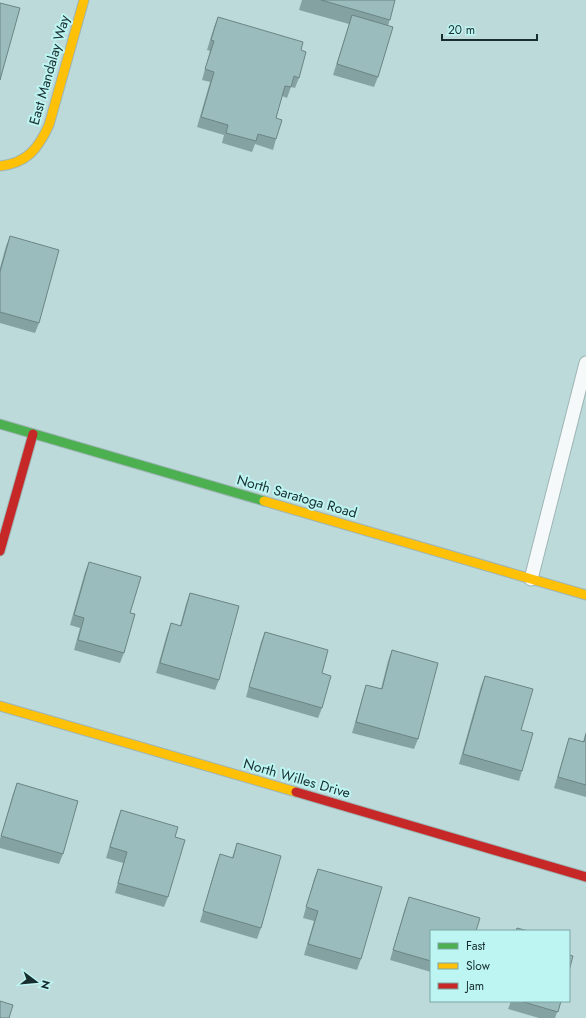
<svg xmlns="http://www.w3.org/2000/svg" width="586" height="1018" font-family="Jost,sans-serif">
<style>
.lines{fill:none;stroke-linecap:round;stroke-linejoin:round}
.lane-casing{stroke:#9eb5b5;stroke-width:15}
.fast-casing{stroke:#9eb5b5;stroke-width:11}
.slow-casing{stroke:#9eb5b5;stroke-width:11}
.jam-casing{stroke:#9eb5b5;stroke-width:11}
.lane{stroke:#f5f9f9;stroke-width:13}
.fast{stroke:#4caf50;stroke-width:9}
.slow{stroke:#ffc107;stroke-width:9}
.jam{stroke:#c62828;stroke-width:9}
.wall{fill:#84a2a2}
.building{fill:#9abcbc;stroke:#6c8484}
.labels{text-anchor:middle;stroke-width:4;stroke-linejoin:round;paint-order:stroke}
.street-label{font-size:14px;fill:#182e2e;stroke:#bdf5f3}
</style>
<rect width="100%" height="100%" fill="#bddada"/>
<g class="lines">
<defs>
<path id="lane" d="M 531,579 L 586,363"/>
<path id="fast" d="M 0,424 L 264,501"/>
<path id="slow" d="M 0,166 C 27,163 38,149 49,125 L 84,0
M 264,501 L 586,595
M 0,706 L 296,792"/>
<path id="jam" d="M 0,551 L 33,434
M 296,792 L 586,877"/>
</defs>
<use href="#lane" class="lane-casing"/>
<use href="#fast" class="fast-casing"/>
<use href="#slow" class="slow-casing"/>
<use href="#jam" class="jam-casing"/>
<use href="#lane" class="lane"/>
<use href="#fast" class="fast"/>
<use href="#slow" class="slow"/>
<use href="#jam" class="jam"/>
</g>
<path class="wall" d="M 302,0 L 395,0 L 388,26 L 378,77 L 374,87 L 333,75 L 349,24 L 299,10 Z
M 218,17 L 301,50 L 299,78 L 295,88 L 291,87 L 287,98 L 282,96 L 276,118 L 276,139 L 273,150 L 255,144 L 252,152 L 222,143 L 224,135 L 197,127 L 210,82 L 202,80 L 210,51 L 207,50 L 214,27 Z
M 10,236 L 39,323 L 35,333 L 0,323 L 0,268 L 6,246 Z
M 89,562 L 130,613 L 124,653 L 120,663 L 74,650 L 80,628 L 70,625 L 85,572 Z
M 190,593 L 219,680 L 215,690 L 156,673 L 167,634 L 171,623 L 180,626 L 186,604 Z
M 265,632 L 322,708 L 318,718 L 246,697 L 261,642 Z
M 392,650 L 418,739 L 414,749 L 352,733 L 363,695 L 366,685 L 381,689 L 388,661 Z
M 485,676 L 521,730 L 522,771 L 519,781 L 459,764 L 481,686 Z
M 586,731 L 586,797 L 554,788 L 569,738 L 583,742 Z
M 17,783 L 63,854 L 59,864 L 0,848 L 0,839 L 13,794 Z
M 121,810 L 175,837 L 168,897 L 164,907 L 115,893 L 123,863 L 106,858 L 117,821 Z
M 237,843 L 261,928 L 257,939 L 200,922 L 216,865 L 220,855 L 232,858 Z
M 318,869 L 361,959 L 357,970 L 304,955 L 314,921 L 303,918 L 314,879 Z
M 409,897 L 431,931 L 431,972 L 390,960 L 405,908 Z
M 511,1001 L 561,1001 L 555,1018 L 539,1018 L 508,1009 Z"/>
<path class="building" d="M 321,0 L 395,0 L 390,20 Z
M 0,3 L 20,8 L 0,80 Z
M 352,15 L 393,27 L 378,77 L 337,64 Z
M 218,17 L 303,42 L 301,50 L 306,52 L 299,78 L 294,76 L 291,87 L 285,86 L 276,118 L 282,120 L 276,139 L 258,134 L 256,141 L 226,133 L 228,125 L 201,117 L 214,72 L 205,69 L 214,41 L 211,40 Z
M 10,236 L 59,250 L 39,323 L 0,312 L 0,272 Z
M 89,562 L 141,577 L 130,613 L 135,614 L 124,653 L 78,640 L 84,618 L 74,615 Z
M 190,593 L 239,606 L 219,680 L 160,663 L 171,623 L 181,626 Z
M 265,632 L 328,650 L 322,673 L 331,676 L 322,708 L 249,687 Z
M 392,650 L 438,663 L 418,739 L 356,722 L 366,685 L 382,689 Z
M 485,676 L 533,689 L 521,730 L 533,733 L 522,771 L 463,754 Z
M 586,734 L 586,785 L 558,777 L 569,738 L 584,742 Z
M 17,783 L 78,801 L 63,854 L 1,836 Z
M 121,810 L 178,827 L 175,837 L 185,840 L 168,897 L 118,883 L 127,852 L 110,847 Z
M 237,843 L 281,856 L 261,928 L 203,911 L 220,854 L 233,858 Z
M 318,869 L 382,887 L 361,959 L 308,944 L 318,911 L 306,907 Z
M 409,897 L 480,918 L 476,931 L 431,931 L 431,961 L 393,950 Z
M 517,928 L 528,931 L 516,931 Z
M 569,955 L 573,956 L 569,971 Z
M 0,1001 L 13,1005 L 9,1018 L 0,1018 Z
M 520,1001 L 561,1001 L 558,1012 Z"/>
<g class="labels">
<g class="street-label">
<text transform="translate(49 70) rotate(-74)" y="5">East Mandalay Way</text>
<text transform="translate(297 496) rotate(16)" y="5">North Saratoga Road</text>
<text transform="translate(297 778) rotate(16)" y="5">North Willes Drive</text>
</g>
</g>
<rect x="430" y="930" width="140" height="72" fill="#bdf5f3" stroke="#7ba5a4"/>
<rect x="438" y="943" width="20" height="6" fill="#4caf50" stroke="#7ba5a4"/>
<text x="466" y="950" font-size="12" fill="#182e2e">Fast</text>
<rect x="438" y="963" width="20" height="6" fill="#ffc107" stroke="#7ba5a4"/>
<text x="466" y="970" font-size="12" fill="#182e2e">Slow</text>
<rect x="438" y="983" width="20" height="6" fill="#c62828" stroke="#7ba5a4"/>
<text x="466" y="990" font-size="12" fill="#182e2e">Jam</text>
<g transform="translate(36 982) rotate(106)" stroke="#bdf5f3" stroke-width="3" paint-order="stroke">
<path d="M0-3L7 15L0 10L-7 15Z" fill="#182e2e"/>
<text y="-6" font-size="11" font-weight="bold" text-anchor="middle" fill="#182e2e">N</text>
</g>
<path d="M442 34v6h95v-6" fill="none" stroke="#182e2e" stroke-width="2"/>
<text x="448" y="34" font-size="12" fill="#182e2e" stroke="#bdf5f3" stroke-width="3" paint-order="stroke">20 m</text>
</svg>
